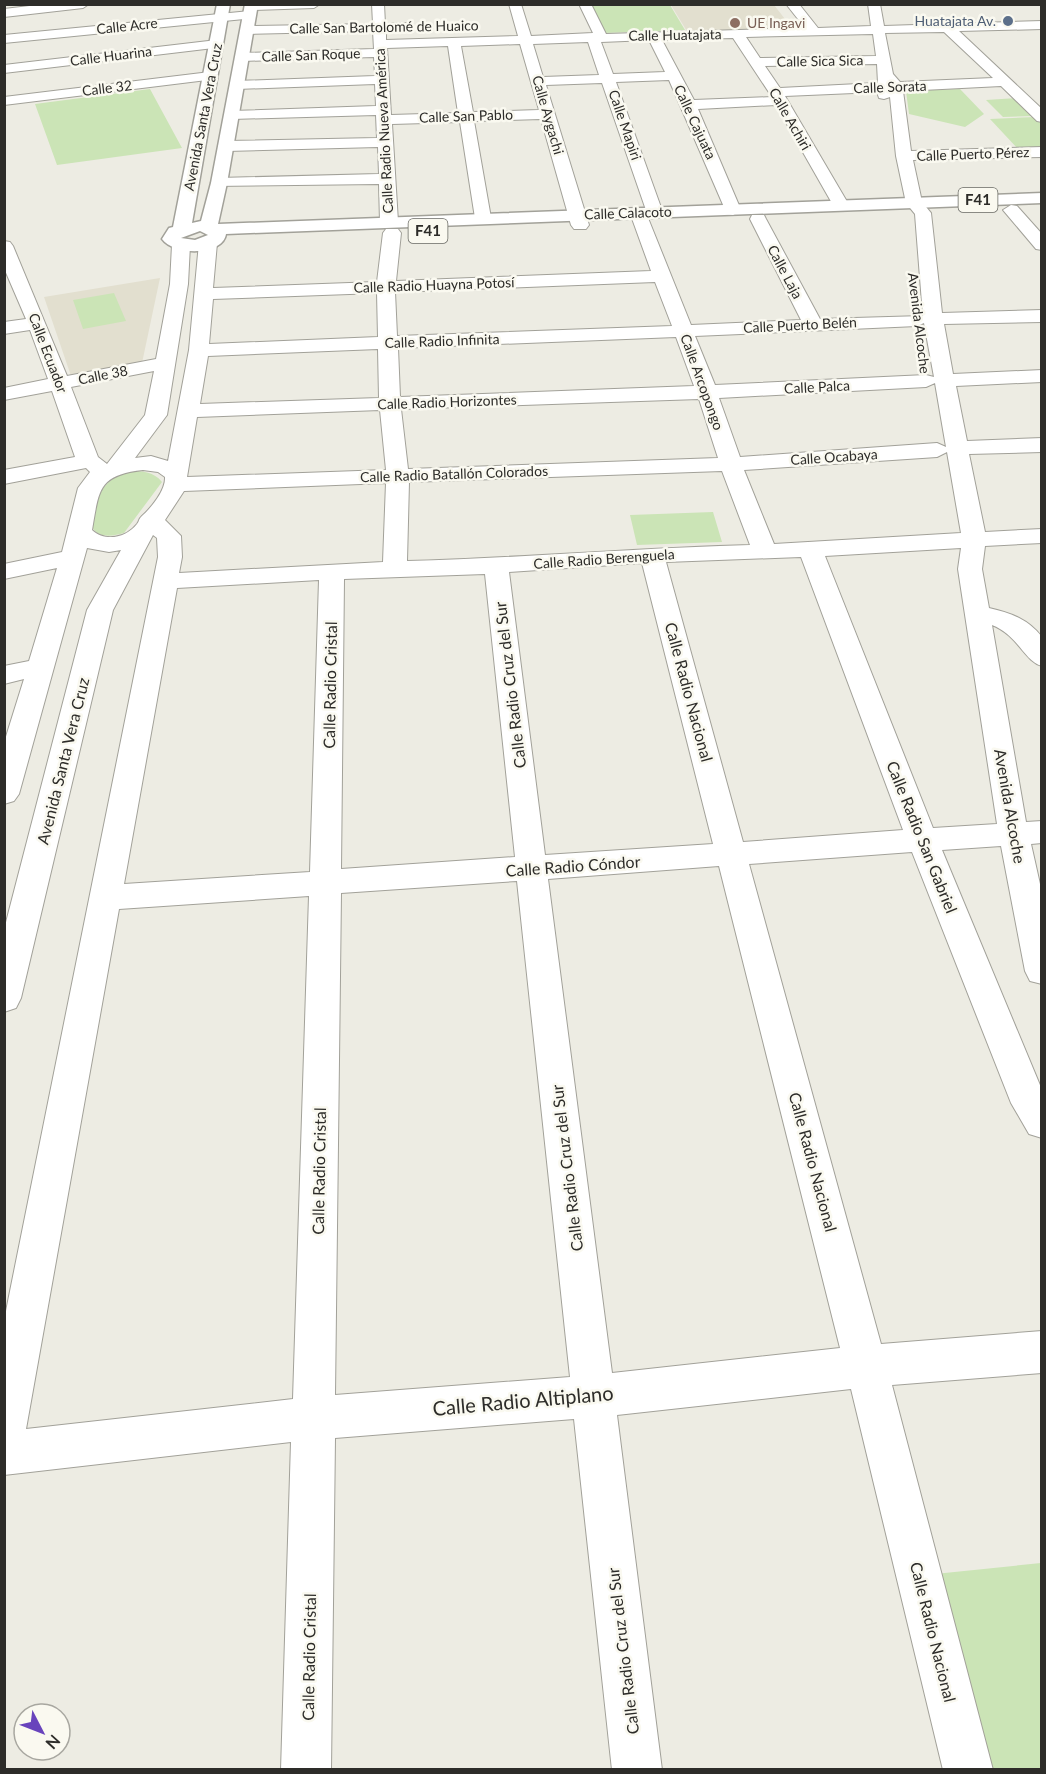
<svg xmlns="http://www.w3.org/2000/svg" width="1046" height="1774" font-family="Lato,sans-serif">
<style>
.built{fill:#e2dfcf}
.green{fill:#cbe4b6}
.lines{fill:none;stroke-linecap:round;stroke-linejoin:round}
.minor-casing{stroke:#a2a199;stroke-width:2}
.major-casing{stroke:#a2a199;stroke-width:3}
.minor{fill:#fff;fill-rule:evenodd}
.major{fill:#fff;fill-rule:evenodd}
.service-dot{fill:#5c6f8a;stroke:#faf9f0;stroke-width:2}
.education-dot{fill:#8d6e63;stroke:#faf9f0;stroke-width:2}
.labels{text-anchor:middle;stroke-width:5;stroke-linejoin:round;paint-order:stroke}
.far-service-label{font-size:14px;fill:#4e5e75;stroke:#faf9f0;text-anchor:end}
.far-education-label{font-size:14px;fill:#785e54;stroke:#faf9f0;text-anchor:start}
.far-street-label{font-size:14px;fill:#2d2c29;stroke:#faf9f0}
.shield{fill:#faf9f0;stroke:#6a6a65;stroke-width:1.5}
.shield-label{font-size:15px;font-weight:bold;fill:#2d2c29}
.street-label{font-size:16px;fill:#2d2c29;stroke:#faf9f0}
.near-street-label{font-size:20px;fill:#2d2c29;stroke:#faf9f0}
</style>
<rect width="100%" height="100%" fill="#edece3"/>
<path class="built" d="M 671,5 L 774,5 L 792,28 L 688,33 Z
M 160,278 L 142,363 L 71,376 L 44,297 Z"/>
<path class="green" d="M 592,5 L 670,5 L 685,30 L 604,33 Z
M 150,89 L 182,148 L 57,165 L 35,104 Z
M 960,89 L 984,114 L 965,127 L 909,114 L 906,91 Z
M 1017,98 L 1034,116 L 1003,117 L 986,100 Z
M 1035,117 L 1041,124 L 1041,148 L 1018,149 L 990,119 Z
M 114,293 L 126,321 L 83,329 L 73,300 Z
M 129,471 C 142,471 153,471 162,482 L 124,533 C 113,536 99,539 92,527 C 100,497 96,483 129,471 Z
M 713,512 L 722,542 L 637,545 L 630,515 Z
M 1041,1563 L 1041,1769 L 980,1769 L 925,1575 Z"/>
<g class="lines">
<defs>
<path id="minor" d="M 46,4 L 89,4 L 83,8 L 4,17 L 4,9 Z
M 247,4 L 320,4 L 314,8 L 252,10 L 248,9 Z
M 372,4 L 384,4 L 385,24 L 407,23 L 413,27 L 407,31 L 386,31 L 386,40 L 518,36 L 509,4 L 521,4 L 531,36 L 593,33 L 579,4 L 591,4 L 606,34 L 805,28 L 786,4 L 799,4 L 818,28 L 871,26 L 868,4 L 880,4 L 884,26 L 1042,21 L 1042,29 L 959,31 L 1042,109 L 1042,122 L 1037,121 L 1001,86 L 903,91 L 911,151 L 1042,147 L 1042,157 L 913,160 L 922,202 L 931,213 L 942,313 L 1042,310 L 1042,322 L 944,324 L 953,374 L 1042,370 L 1042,382 L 956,386 L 967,441 L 1042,438 L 1042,452 L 969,454 L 985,532 L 1042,529 L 1042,543 L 985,546 L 982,569 L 989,608 C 1011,613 1028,619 1042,637 L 1042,666 C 1025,662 1018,635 992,625 L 1026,822 L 1042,821 L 1042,843 L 1031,844 L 1042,893 L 1042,984 L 1030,981 L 1025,971 L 1001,846 L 942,850 L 1042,1090 L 1042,1138 L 1029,1134 L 1011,1103 L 912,852 L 749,864 L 881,1344 L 1042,1331 L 1042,1373 L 892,1385 L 993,1770 L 943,1770 L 851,1389 L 617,1415 L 662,1770 L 612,1770 L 574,1419 L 335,1438 L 331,1770 L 281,1770 L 291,1442 L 4,1475 L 4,1321 L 158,557 L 157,538 L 153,535 L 113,610 L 21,998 L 16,1008 L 4,1012 L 4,930 L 87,610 L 121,550 L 109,552 L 87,548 L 19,794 L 14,801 L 4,804 L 4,743 L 24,679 L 4,684 L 4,666 L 29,661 L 57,568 L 4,579 L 4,564 L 62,552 L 78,488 L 90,472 L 86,468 L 4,484 L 4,470 L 75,457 L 52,391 L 4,400 L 4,388 L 48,379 L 30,330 L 4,334 L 4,322 L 26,319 L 4,268 L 4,241 L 10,242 L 13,246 L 67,376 L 156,359 L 170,284 L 172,245 L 175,241 L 187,241 L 190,245 L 188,284 L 167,415 L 135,458 L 151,456 L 168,461 L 189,350 L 199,243 L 202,239 L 214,239 L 217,243 L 213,288 L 377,282 L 383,233 L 386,229 L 398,229 L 401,233 L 396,281 L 651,271 L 630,213 L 638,208 L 646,213 L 691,325 L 801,320 L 750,219 L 752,215 L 764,215 L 766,219 L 820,319 L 923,316 L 915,214 L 906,203 L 896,156 L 890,97 L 884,99 L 879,98 L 877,92 L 785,96 L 849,205 L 841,210 L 833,205 L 776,105 L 698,109 L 741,210 L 733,215 L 727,214 L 669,80 L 616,82 L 663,213 L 655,218 L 647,213 L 602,83 L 546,85 L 589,225 L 586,229 L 574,229 L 571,225 L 541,119 L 474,121 L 491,218 L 489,222 L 477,222 L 475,218 L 460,122 L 392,124 L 398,222 L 395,226 L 383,226 L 380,222 L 379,184 L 213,186 L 211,183 L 219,178 L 379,174 L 378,147 L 226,151 L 218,146 L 226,141 L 377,138 L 376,115 L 232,119 L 225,115 L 232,111 L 376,106 L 375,84 L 237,89 L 230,85 L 237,81 L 375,76 L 374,57 L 242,61 L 235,57 L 242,53 L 374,49 L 373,31 L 247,34 L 241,30 L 247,26 L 373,24 ZM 944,32 L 993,78 L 900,82 L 893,74 L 885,33 ZM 873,34 L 876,56 L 760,58 L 746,37 ZM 733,38 L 772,97 L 694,100 L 662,40 ZM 649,40 L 665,72 L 613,74 L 601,42 ZM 588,42 L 599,75 L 543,77 L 533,44 ZM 520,44 L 539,110 L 473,112 L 461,46 ZM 448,46 L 458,113 L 391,115 L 387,48 ZM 877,64 L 878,83 L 780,88 L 765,66 ZM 655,282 L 672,326 L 397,336 L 395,292 ZM 377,293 L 378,337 L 209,344 L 213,299 ZM 924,323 L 934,377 L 926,375 L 715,385 L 695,336 L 917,326 ZM 676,337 L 694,386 L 400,397 L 398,348 ZM 378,349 L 379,398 L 200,404 L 208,356 ZM 154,371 L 145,415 L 107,464 L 98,457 L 71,387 ZM 935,383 L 946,447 L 937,443 L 740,457 L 719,398 L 926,387 ZM 699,399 L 718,458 L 408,469 L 401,409 ZM 380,410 L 386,470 L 187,477 L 197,417 ZM 947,452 L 961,533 L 774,544 L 744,470 L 937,457 ZM 143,470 L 158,472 L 165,477 C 166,490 151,508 142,516 C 138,520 140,520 137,524 C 126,538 105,542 92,530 C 99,490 98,475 143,470 ZM 722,471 L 750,545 C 636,548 522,558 407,561 L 409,482 ZM 386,483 L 383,562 L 179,573 L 182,557 L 181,536 L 165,520 L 184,491 ZM 961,548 L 958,569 L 997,824 L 933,828 L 825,556 ZM 801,557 L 903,830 L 743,842 L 666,562 ZM 642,563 L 713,844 L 545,855 L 509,572 ZM 485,574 L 515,857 L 341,869 L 344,579 ZM 319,580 L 310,872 L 124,884 L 177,588 ZM 719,866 L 840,1348 L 612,1373 L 548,879 ZM 517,881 L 570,1377 L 335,1395 L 341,893 ZM 309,896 L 293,1399 L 26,1429 L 119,909 Z
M 250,11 L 254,12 L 256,15 L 254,18 L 4,43 L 4,35 Z
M 217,40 L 224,44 L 222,47 L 4,73 L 4,65 Z
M 210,72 L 215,73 L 217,76 L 215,79 L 4,105 L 4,97 Z
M 1011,205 L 1017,206 L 1042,234 L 1042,250 L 1036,249 L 1003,210 Z"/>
<path id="major" d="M 217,4 L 230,4 L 192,223 L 201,221 L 211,183 L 245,4 L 258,4 L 227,183 L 218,224 L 1042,193 L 1042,203 L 226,234 C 223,256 174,256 162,239 L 169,228 L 173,227 ZM 200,231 L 208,235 L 195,240 L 181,238 Z"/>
</defs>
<use href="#minor" class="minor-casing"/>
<use href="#major" class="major-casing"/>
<use href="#minor" class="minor"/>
<use href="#major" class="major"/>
</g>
<circle class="service-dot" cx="1008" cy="21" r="6"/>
<circle class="education-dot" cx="735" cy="23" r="6"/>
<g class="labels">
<g class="far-service-label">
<text x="996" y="26">Huatajata Av.</text>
</g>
<g class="far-education-label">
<text x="747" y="28">UE Ingavi</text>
</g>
<g class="far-street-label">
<text transform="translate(127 26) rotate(-6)" y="5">Calle Acre</text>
<text transform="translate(384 27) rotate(-1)" y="5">Calle San Bartolomé de Huaico</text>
<text transform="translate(675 35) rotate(-1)" y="5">Calle Huatajata</text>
<text transform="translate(311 55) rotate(-2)" y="5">Calle San Roque</text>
<text transform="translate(111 56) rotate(-7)" y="5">Calle Huarina</text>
<text transform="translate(820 61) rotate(-1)" y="5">Calle Sica Sica</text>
<text transform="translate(890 87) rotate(-2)" y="5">Calle Sorata</text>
<text transform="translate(107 88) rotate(-7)" y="5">Calle 32</text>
<text transform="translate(548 115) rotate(74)" y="5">Calle Aygachi</text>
<text transform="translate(466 116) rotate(-2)" y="5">Calle San Pablo</text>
<text transform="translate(203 117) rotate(-79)" y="5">Avenida Santa Vera Cruz</text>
<text transform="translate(790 119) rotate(60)" y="5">Calle Achiri</text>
<text transform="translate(695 122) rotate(65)" y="5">Calle Cajuata</text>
<text transform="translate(625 125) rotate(71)" y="5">Calle Mapiri</text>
<text transform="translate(384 131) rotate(-93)" y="5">Calle Radio Nueva América</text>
<text transform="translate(973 154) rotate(-2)" y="5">Calle Puerto Pérez</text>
<text transform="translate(628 213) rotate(-2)" y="5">Calle Calacoto</text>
<text transform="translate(785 272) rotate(62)" y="5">Calle Laja</text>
<text transform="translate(434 285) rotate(-2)" y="5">Calle Radio Huayna Potosí</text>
<text transform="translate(919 323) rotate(83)" y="5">Avenida Alcoche</text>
<text transform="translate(800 325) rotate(-3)" y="5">Calle Puerto Belén</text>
<text transform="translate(442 341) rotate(-2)" y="5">Calle Radio Infinita</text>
<text transform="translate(48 353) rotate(69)" y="5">Calle Ecuador</text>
<text transform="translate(103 375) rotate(-11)" y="5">Calle 38</text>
<text transform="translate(702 382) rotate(70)" y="5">Calle Arcopongo</text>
<text transform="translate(817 387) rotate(-3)" y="5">Calle Palca</text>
<text transform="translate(447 402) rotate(-2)" y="5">Calle Radio Horizontes</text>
<text transform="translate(834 457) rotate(-4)" y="5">Calle Ocabaya</text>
<text transform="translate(454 474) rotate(-2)" y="5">Calle Radio Batallón Colorados</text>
<text transform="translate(604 559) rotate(-4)" y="5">Calle Radio Berenguela</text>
</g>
<g class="shield">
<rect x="958.5" y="188" width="39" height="24" rx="4.5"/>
<rect x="408.5" y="219" width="39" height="24" rx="4.5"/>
</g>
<g class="shield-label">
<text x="978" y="205">F41</text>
<text x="428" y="236">F41</text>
</g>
<g class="street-label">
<text transform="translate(330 685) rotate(-89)" y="6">Calle Radio Cristal</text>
<text transform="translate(510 685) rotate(-97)" y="6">Calle Radio Cruz del Sur</text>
<text transform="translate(689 692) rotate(75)" y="6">Calle Radio Nacional</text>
<text transform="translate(63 761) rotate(-76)" y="6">Avenida Santa Vera Cruz</text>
<text transform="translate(1010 806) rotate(80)" y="6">Avenida Alcoche</text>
<text transform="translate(922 837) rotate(68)" y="6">Calle Radio San Gabriel</text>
<text transform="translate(573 866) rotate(-4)" y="6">Calle Radio Cóndor</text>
<text transform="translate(813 1162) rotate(75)" y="6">Calle Radio Nacional</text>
<text transform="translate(567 1168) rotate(-97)" y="6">Calle Radio Cruz del Sur</text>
<text transform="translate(319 1171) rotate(-89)" y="6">Calle Radio Cristal</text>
<text transform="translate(933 1632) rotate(76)" y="6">Calle Radio Nacional</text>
<text transform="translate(623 1651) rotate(-97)" y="6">Calle Radio Cruz del Sur</text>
<text transform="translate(309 1657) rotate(-89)" y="6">Calle Radio Cristal</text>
</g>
<g class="near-street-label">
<text transform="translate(523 1401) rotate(-5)" y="7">Calle Radio Altiplano</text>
</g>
</g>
<rect width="1046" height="1774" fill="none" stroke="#2d2c29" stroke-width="12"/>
<g transform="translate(42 1732) rotate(132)"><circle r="28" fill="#faf9f0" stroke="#a8a7a0" stroke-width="1.5"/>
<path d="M0-4.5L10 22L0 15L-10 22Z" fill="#6843bc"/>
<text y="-9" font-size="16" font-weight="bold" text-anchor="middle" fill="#2d2c29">N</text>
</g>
</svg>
